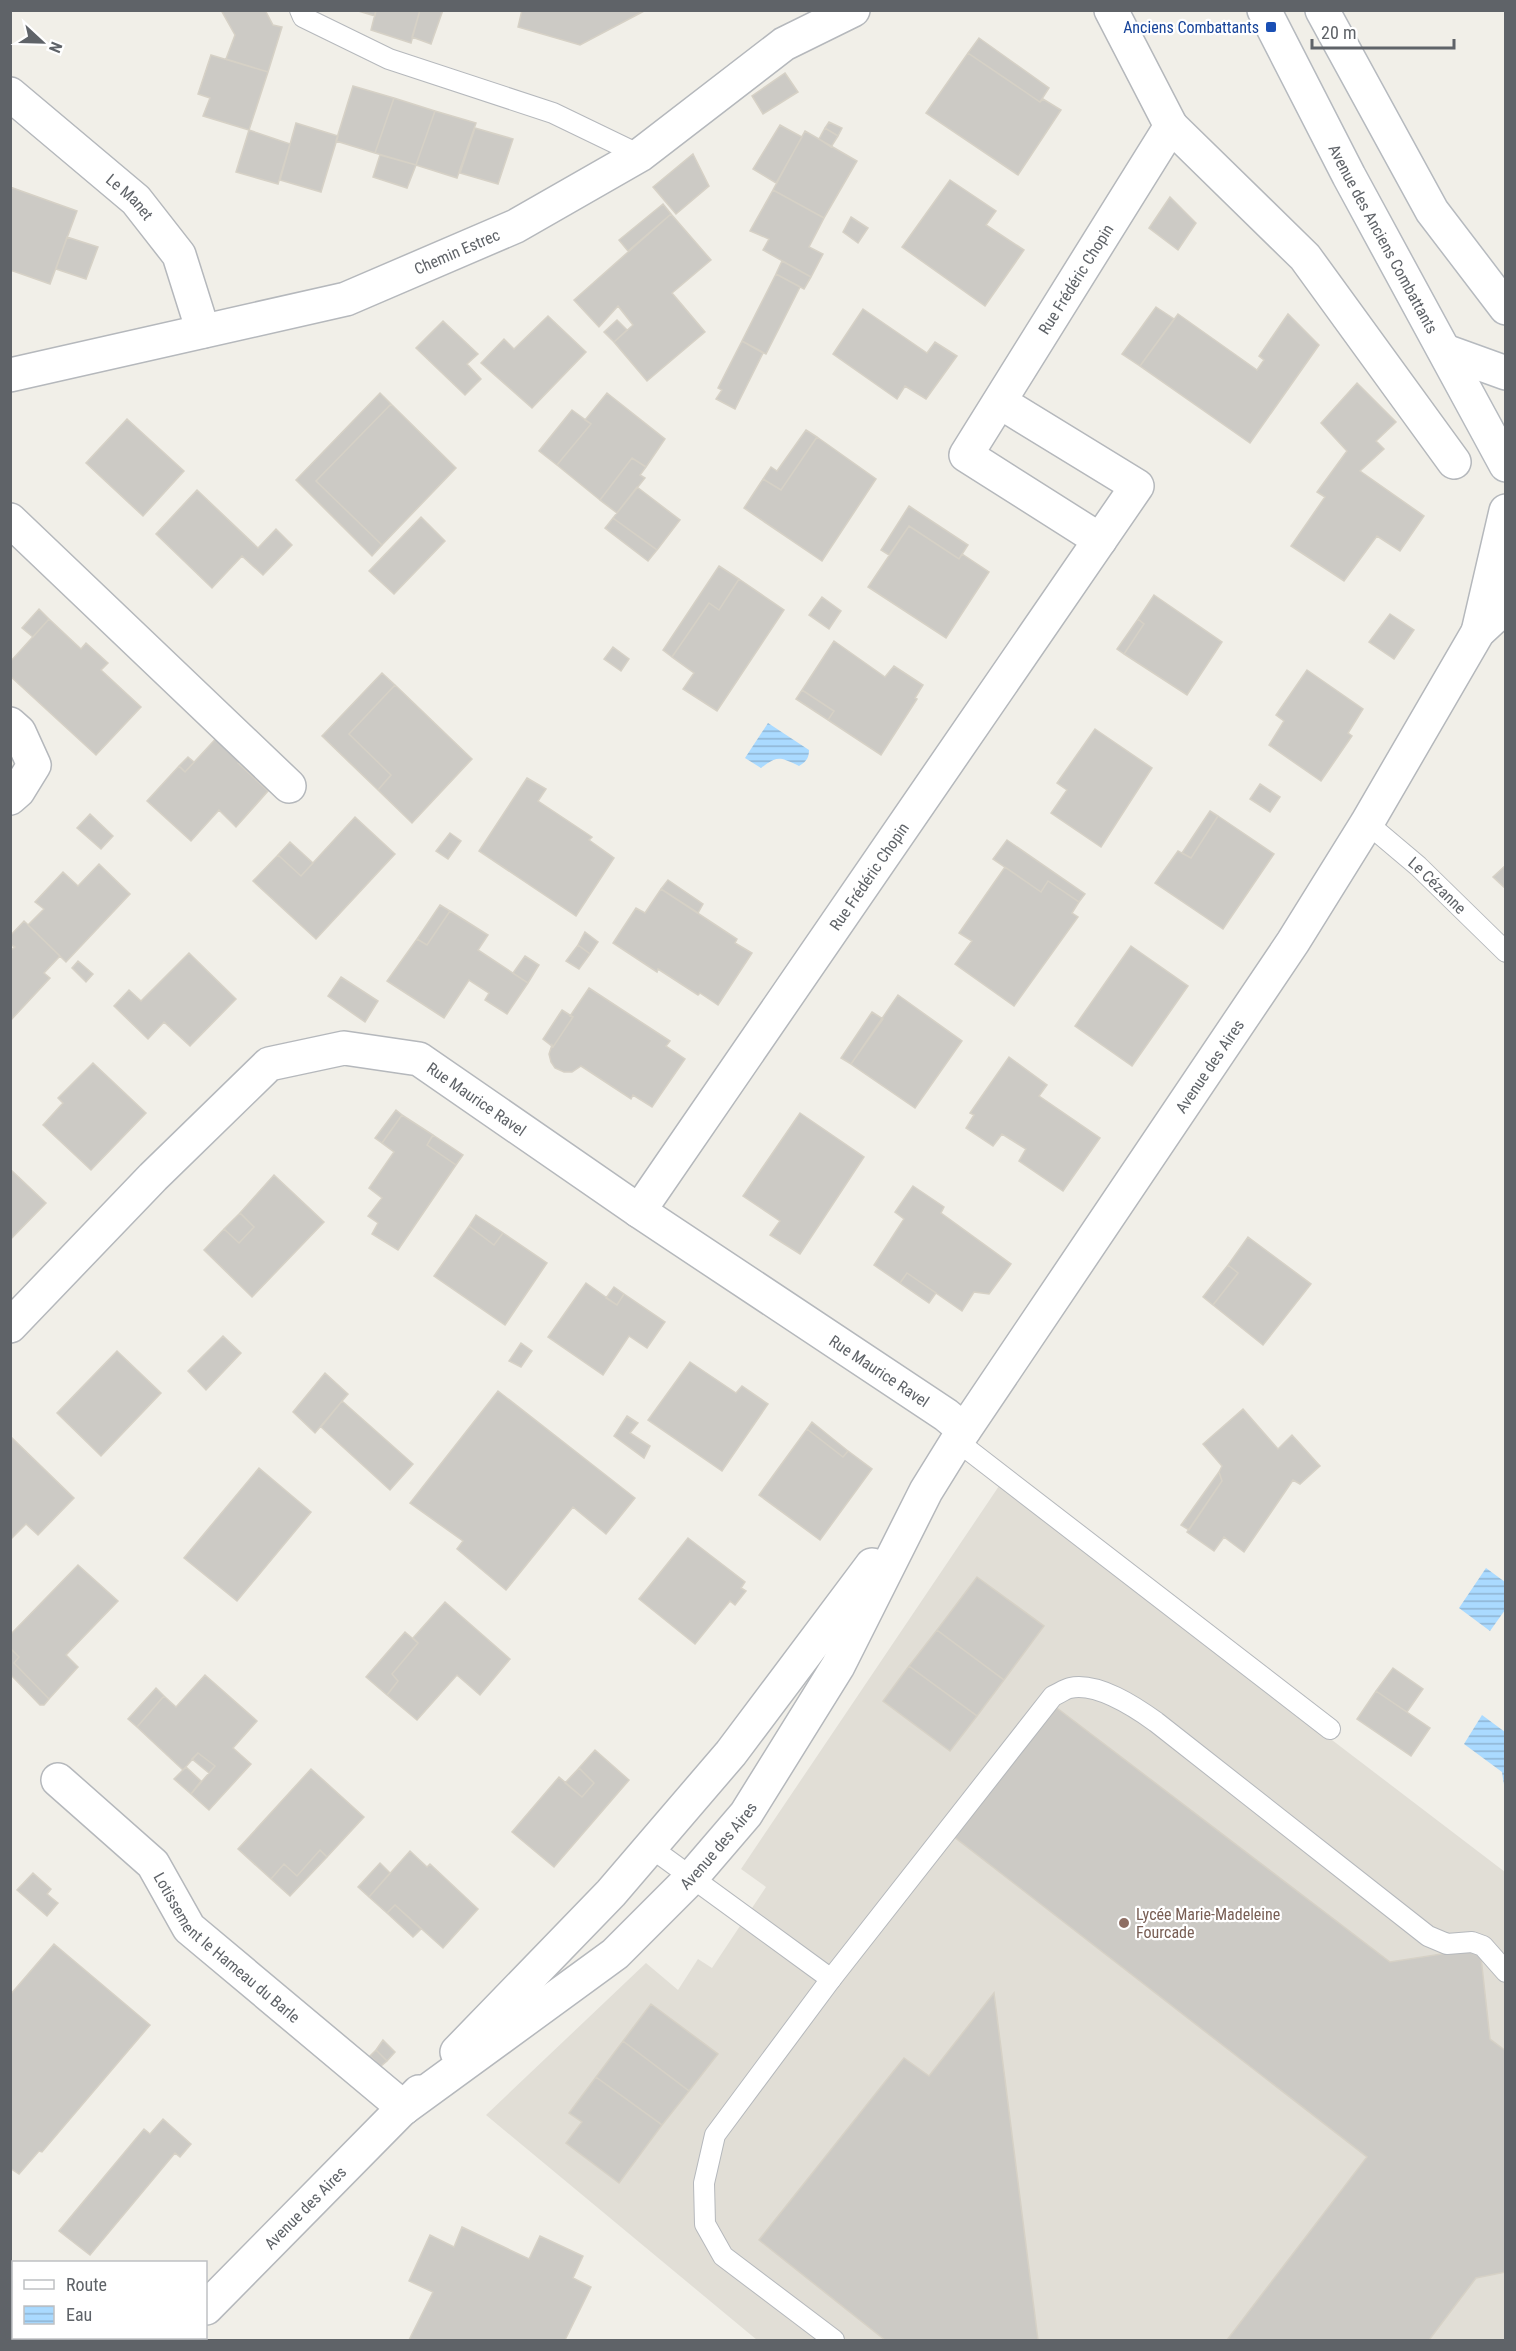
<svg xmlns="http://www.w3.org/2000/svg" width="1516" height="2351" font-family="'Roboto Condensed',sans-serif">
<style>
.education{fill:#e1ded6}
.water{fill:url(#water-rules)}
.building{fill:#cccac5;stroke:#d6d1c6;stroke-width:1.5}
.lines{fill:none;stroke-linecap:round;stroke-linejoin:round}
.lane-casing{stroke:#b5b8bc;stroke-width:22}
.street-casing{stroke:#b5b8bc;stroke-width:36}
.secondary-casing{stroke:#b6babf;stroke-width:36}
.lane{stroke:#fff;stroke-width:20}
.street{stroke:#fff;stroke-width:33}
.secondary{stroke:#fff;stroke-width:33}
.transit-dot{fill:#1a4fb4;stroke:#fff;stroke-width:2}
.education-dot{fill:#8d6e63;stroke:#fff;stroke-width:2}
.labels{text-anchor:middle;stroke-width:4.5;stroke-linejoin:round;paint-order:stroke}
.transit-label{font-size:16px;fill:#164399;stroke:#fff;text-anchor:end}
.street-label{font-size:16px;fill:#5f6368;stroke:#fff}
.education-label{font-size:16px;fill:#785e54;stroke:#fff;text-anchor:start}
</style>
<defs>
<pattern id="water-rules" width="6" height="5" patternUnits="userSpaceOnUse" patternTransform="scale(1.5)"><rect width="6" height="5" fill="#aadaff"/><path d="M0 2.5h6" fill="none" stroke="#8eb4d2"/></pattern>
</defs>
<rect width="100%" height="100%" fill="#f1efe8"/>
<path class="education" d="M 999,1486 L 1505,1872 L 1505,2340 L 757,2340 L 486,2115 L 646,1963 L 678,1990 L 698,1959 L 712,1968 L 766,1887 L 741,1869 Z"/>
<path class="water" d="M 768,723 L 809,750 C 809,758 806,762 799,766 C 780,757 778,755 761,768 L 745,758 Z
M 1486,1568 L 1505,1582 L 1505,1610 L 1490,1631 L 1459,1608 Z
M 1482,1715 L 1505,1732 L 1505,1791 L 1502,1772 L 1464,1744 Z"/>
<path class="building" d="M 221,10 L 265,10 L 273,25 L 282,27 L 268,72 L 226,59 L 235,35 Z
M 355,10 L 376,10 L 375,16 Z
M 376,10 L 420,10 L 411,43 L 371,30 Z
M 420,10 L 443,10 L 431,44 L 412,37 Z
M 522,10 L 646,10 L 580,45 L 518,27 Z
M 979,38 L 1049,88 L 1040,102 L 968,53 Z
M 968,53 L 1040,102 L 1043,99 L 1061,110 L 1018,175 L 926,113 Z
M 211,55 L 268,72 L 249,130 L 203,116 L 210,98 L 198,94 Z
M 785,73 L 798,92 L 763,114 L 752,96 Z
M 353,86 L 394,98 L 375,153 L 336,141 Z
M 394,98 L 435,111 L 416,165 L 375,153 Z
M 435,111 L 476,123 L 457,178 L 416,165 Z
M 829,122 L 842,128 L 838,136 L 825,128 Z
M 296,123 L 338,136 L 321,192 L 280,180 Z
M 780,125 L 802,137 L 776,183 L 753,169 Z
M 475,128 L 513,139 L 498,184 L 460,173 Z
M 825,128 L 838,136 L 831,147 L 819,139 Z
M 249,130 L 290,144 L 278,184 L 236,172 Z
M 805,131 L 857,161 L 824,218 L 773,190 Z
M 693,154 L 709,186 L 676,214 L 653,187 Z
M 380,155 L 416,165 L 407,188 L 373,177 Z
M 950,180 L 996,211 L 986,225 L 1024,250 L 985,306 L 902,247 Z
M 10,187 L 77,211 L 50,284 L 10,270 Z
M 773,190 L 824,218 L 809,247 L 823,254 L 811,277 L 763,250 L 769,239 L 750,231 Z
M 1170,197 L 1196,223 L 1178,250 L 1149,228 Z
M 663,204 L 671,214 L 628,251 L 619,240 Z
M 671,214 L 711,260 L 672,293 L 705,332 L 647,381 L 614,342 L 633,325 L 618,306 L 599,327 L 574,300 Z
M 851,217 L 868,228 L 858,243 L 843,232 Z
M 67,237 L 98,247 L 86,279 L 56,269 Z
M 782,261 L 811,277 L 804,289 L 776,274 Z
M 776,274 L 800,287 L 766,354 L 742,341 Z
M 1156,307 L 1174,319 L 1140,366 L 1122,354 Z
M 863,309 L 927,353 L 935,342 L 957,356 L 926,399 L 905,386 L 897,399 L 833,354 Z
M 1178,314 L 1257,370 L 1264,360 L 1259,356 L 1288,314 L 1319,345 L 1250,443 L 1140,366 Z
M 548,316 L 586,352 L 532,408 L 481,363 L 504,339 L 514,349 Z
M 617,320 L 627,330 L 614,342 L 604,332 Z
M 443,321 L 478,354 L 467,364 L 481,379 L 465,395 L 416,348 Z
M 742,341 L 763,353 L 735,409 L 716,399 L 722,390 L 718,388 Z
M 1357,383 L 1396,422 L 1376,441 L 1384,449 L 1360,471 L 1424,516 L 1400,551 L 1377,536 L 1344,581 L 1291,546 L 1325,497 L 1317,492 L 1347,451 L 1321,423 Z
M 380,393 L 391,404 L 316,481 L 382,545 L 372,556 L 296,480 Z
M 607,393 L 665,439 L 646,467 L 632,458 L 600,500 L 557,465 L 591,424 L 585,420 Z
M 391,404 L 456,468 L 382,545 L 316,481 Z
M 572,410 L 591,424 L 557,465 L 539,451 Z
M 127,419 L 184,471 L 143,516 L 86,463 Z
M 806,430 L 817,437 L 781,490 L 763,479 L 771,467 L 777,471 Z
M 817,437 L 876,479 L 822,561 L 744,508 L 763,479 L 781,490 Z
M 632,458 L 646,467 L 640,475 L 645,478 L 617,513 L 600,500 Z
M 637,487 L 680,520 L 657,550 L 613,518 Z
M 197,490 L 258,548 L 276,529 L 292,545 L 263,575 L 242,556 L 212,588 L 156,534 Z
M 909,506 L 968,545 L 959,559 L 909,526 L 889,555 L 881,550 Z
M 421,517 L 445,541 L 394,594 L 369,571 Z
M 613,518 L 657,550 L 648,561 L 605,528 Z
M 909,526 L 959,559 L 962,554 L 989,572 L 946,638 L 868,587 Z
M 719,566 L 739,579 L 719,610 L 709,603 L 672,657 L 663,650 Z
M 739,579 L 784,610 L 717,711 L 683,689 L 694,673 L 672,657 L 709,603 L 719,610 Z
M 1154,595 L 1222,642 L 1187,695 L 1124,654 L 1144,624 L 1138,619 Z
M 822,597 L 841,611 L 829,629 L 809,615 Z
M 39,609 L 49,619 L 33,637 L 22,628 Z
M 1390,614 L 1414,630 L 1394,659 L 1369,642 Z
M 49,619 L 81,649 L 86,643 L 108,663 L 101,670 L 141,707 L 96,755 L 10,676 L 10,662 Z
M 1138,619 L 1144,624 L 1124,654 L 1117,649 Z
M 834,641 L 885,677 L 894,666 L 923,685 L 915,698 L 917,699 L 881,755 L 828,720 L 834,711 L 802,690 Z
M 613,647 L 629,659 L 621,671 L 604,659 Z
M 1307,670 L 1363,709 L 1348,733 L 1352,736 L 1321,781 L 1269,745 L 1284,721 L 1276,715 Z
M 382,673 L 395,685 L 349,734 L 391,775 L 378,790 L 322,736 Z
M 395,685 L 472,759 L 412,823 L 378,790 L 391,775 L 349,734 Z
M 802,690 L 834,711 L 828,720 L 796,699 Z
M 1095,729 L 1152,768 L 1101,847 L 1051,813 L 1067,790 L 1057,783 Z
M 221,733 L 245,755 L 238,763 L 268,791 L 236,827 L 219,810 L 191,841 L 147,801 L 179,766 L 185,772 Z
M 188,757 L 194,762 L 185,772 L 179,766 Z
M 527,778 L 546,789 L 538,801 L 592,837 L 589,840 L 614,858 L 576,916 L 479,851 Z
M 1260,784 L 1280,797 L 1270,812 L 1250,799 Z
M 1210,811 L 1218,816 L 1191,858 L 1182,853 Z
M 90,814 L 113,836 L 101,849 L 77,828 Z
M 1218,816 L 1274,854 L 1223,929 L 1155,883 L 1178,851 L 1191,858 Z
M 355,817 L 395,854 L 316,939 L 253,881 L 278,855 L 301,876 Z
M 450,833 L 461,841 L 448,859 L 436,851 Z
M 1007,840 L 1085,894 L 1079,902 L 1048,881 L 1041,892 L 993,859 Z
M 290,842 L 313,863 L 301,876 L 278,855 Z
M 99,864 L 130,894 L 66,962 L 28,925 L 44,909 L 35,902 L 63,872 L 78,886 Z
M 1506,865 L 1506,889 L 1493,877 Z
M 1005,867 L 1041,892 L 1048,881 L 1079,902 L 1072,913 L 1078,917 L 1014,1006 L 955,964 L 972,941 L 959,933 Z
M 668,880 L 703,904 L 698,913 L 661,889 Z
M 661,889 L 737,939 L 735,943 L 752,953 L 718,1005 L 700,993 L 698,995 L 658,969 L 657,972 L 613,943 L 636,908 L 645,913 Z
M 440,905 L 450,911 L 427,945 L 417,939 Z
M 450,911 L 488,935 L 478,950 L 528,983 L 507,1014 L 485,1000 L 489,993 L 469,980 L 444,1018 L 387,981 L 417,939 L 427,945 Z
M 24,921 L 60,956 L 44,973 L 50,978 L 10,1021 L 10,951 L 15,947 L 10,944 L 10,936 Z
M 585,932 L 598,942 L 590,954 L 578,945 Z
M 578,945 L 590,954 L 579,969 L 566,961 Z
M 1131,946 L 1188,986 L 1132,1066 L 1075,1026 Z
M 189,953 L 236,999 L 190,1046 L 164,1022 L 148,1039 L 114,1006 L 129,990 L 141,1001 Z
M 525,956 L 539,965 L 528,983 L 513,973 Z
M 78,961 L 93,974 L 86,982 L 72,968 Z
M 341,977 L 378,1001 L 365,1022 L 328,996 Z
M 589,988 L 670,1041 L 666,1046 L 685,1059 L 652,1107 L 633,1095 L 631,1099 L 581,1066 L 572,1072 L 564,1072 L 555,1068 L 551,1062 L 549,1054 L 552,1045 L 553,1047 L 573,1017 L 570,1016 Z
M 898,995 L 962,1041 L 915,1108 L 851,1064 Z
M 562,1010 L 573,1017 L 553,1047 L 543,1039 Z
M 872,1012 L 883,1019 L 851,1064 L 841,1058 Z
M 1009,1057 L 1047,1085 L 1039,1096 L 1100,1138 L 1063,1191 L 1019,1161 L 1026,1149 L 1002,1134 L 993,1146 L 966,1128 L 974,1115 L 970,1113 Z
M 93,1063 L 146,1113 L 91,1170 L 43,1125 L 63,1103 L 58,1098 Z
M 396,1110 L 402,1115 L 382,1143 L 375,1138 Z
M 800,1113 L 864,1157 L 800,1254 L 770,1235 L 780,1221 L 743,1196 Z
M 402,1115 L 433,1135 L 427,1145 L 456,1165 L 398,1250 L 372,1234 L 378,1223 L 368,1216 L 382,1198 L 369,1188 L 394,1152 L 382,1143 Z
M 433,1135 L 463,1155 L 456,1165 L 427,1145 Z
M 10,1169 L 46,1203 L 10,1240 Z
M 274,1175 L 324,1222 L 252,1297 L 204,1250 L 224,1229 L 239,1243 L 254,1227 L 240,1213 Z
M 913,1186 L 944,1207 L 941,1213 L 1011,1264 L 989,1294 L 974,1292 L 962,1311 L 907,1273 L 900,1283 L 874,1265 L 904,1219 L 895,1212 Z
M 240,1213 L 254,1227 L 239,1243 L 224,1229 Z
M 476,1215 L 503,1233 L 494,1245 L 469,1226 Z
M 469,1226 L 494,1245 L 503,1233 L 547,1263 L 505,1325 L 434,1276 Z
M 1248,1237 L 1311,1284 L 1263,1345 L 1213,1305 L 1238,1273 L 1228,1265 Z
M 1228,1265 L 1238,1273 L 1213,1305 L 1203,1297 Z
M 907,1273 L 936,1293 L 929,1303 L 900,1283 Z
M 586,1283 L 617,1305 L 624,1294 L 665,1322 L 647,1348 L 629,1336 L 603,1375 L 548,1337 Z
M 614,1287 L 624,1294 L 617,1305 L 606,1298 Z
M 223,1336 L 241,1353 L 206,1390 L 188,1371 Z
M 521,1343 L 532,1351 L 521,1367 L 509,1361 Z
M 117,1351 L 161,1393 L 101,1456 L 57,1413 Z
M 690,1362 L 736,1393 L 742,1386 L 768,1404 L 722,1471 L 648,1420 Z
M 325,1373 L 348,1394 L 315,1433 L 293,1412 Z
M 498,1391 L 635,1498 L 606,1534 L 573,1507 L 506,1590 L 457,1549 L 463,1541 L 410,1503 Z
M 342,1401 L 413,1464 L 390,1490 L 321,1427 Z
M 1243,1409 L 1278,1449 L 1292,1435 L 1320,1466 L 1300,1484 L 1293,1480 L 1244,1552 L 1224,1537 L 1214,1551 L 1187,1532 L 1222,1481 L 1219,1472 L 1222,1466 L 1203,1444 Z
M 627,1416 L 638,1423 L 630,1433 L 650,1446 L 644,1458 L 614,1436 Z
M 812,1422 L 848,1451 L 843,1457 L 807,1429 Z
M 807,1429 L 843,1457 L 848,1451 L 872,1469 L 820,1540 L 759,1495 Z
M 10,1436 L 74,1498 L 38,1535 L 26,1524 L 10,1540 Z
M 259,1468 L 311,1512 L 237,1601 L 184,1558 Z
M 1219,1472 L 1222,1481 L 1189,1530 L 1181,1525 Z
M 688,1538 L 745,1582 L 741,1588 L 746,1591 L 735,1605 L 730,1601 L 695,1644 L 639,1599 Z
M 78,1565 L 118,1601 L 66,1655 L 78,1667 L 49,1699 L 14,1663 L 19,1657 L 10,1648 L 10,1635 Z
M 977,1577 L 1044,1626 L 1004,1680 L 937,1630 Z
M 445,1602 L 510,1659 L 480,1695 L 457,1675 L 417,1720 L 387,1695 L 398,1681 L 392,1674 L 418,1643 L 413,1638 Z
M 937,1630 L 1004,1680 L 977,1716 L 909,1666 Z
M 405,1632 L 418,1643 L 392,1674 L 398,1681 L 387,1695 L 366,1677 Z
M 10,1648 L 19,1657 L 14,1663 L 49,1699 L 44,1705 L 40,1705 L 10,1674 Z
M 909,1666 L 977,1716 L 950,1751 L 883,1701 Z
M 1393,1668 L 1423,1689 L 1407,1712 L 1376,1691 Z
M 205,1675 L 257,1721 L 233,1748 L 251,1764 L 209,1810 L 191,1794 L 215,1766 L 198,1753 L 183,1770 L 137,1727 L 164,1696 L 176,1707 Z
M 156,1688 L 164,1696 L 137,1727 L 128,1719 Z
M 1376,1691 L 1430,1728 L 1411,1756 L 1357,1719 Z
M 1053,1705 L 1390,1962 L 1480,1948 L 1490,2039 L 1506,2051 L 1506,2272 L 1476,2278 L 1429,2340 L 1227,2340 L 1367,2157 L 953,1836 Z
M 595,1750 L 629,1780 L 554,1867 L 512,1832 L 559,1777 L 582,1797 L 594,1783 L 579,1768 Z
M 198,1753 L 215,1766 L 209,1773 L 192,1759 Z
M 186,1767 L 201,1781 L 191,1794 L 174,1779 Z
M 579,1768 L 594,1783 L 582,1797 L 565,1783 Z
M 311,1769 L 364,1817 L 327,1857 L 320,1850 L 297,1876 L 284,1864 L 271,1879 L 238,1849 Z
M 320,1850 L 327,1857 L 290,1896 L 271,1879 L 284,1864 L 297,1876 Z
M 410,1851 L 427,1867 L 430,1864 L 478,1909 L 443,1948 L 395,1905 L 387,1913 L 369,1897 Z
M 380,1863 L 390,1873 L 369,1897 L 358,1887 Z
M 33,1873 L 51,1889 L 47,1894 L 58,1903 L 47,1916 L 17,1890 Z
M 395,1905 L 421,1929 L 413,1937 L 387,1913 Z
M 54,1944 L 150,2025 L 42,2152 L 39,2151 L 19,2174 L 10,2168 L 10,1995 Z
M 994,1993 L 1038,2340 L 885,2340 L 759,2240 L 904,2058 L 929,2076 Z
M 651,2004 L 718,2054 L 689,2091 L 623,2041 Z
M 383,2040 L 395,2052 L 387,2061 L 376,2050 Z
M 623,2041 L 689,2091 L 662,2125 L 596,2077 Z
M 376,2050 L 387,2061 L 381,2066 L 370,2056 Z
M 596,2077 L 662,2125 L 619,2183 L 566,2143 L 582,2122 L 569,2113 Z
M 163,2119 L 191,2144 L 180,2157 L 175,2153 L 90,2255 L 59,2231 L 144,2129 L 150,2134 Z
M 462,2227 L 529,2259 L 540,2236 L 583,2256 L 573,2278 L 591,2287 L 565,2340 L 409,2340 L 433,2292 L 409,2281 L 430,2235 L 454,2247 Z"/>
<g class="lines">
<defs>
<g id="lane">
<path d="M 300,10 L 303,17 L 389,59 L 553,113 L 640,155"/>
<path id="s1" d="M 1367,823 L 1418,866 L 1506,952"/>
<path d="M 957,1441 L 1330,1729"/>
<path d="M 650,1847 L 831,1979"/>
<path d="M 834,2340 L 723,2256 L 705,2224 L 704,2183 L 715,2135 L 831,1979 L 1053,1696 C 1058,1694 1065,1689 1070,1688 C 1098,1682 1135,1707 1156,1722 L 1428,1936 L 1447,1944 L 1472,1942 L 1483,1946 L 1506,1972"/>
</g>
<g id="street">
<path id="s2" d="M 10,94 L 136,200 L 179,255 L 203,331"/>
<path d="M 1171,126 L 1305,257 L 1454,462"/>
<path id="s3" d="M 10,375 L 346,299 L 516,226 L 640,155 L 784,44 L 853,10"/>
<path d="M 10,520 L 289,786"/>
<path id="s4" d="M 1100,540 L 966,455 L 1171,126 L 1111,10"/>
<path d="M 1478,632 L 1506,511"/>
<path d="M 10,724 L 19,732 L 34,765 L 18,791 L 10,798"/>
<path id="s5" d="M 639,1211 L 1137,486 L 1000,402"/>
<path id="s6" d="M 10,1326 L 153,1177 L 269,1064 L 344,1048 L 419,1059 L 639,1211 L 946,1415 L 964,1430"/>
<path id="s7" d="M 58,1780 L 153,1864 L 189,1928 L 404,2108"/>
<path d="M 457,2052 L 611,1893 L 731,1753 L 872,1565"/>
<path id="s8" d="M 404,2108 L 615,1954 L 692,1877 L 746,1814 L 838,1666 L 926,1491 L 957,1441 L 1293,942 L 1367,823 L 1478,632 L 1506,606"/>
<path id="s9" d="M 206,2308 L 419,2092"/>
<path d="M 174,2340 L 177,2338"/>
</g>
<g id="secondary">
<path id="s10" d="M 1264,10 L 1349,176 L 1506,465"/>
<path d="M 1322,10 L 1432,211 L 1506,308"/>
<path d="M 1445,351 L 1506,373"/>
</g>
</defs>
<use href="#lane" class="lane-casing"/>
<use href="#street" class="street-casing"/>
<use href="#secondary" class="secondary-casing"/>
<use href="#lane" class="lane"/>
<use href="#street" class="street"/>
<use href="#secondary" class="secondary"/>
</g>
<rect class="transit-dot" x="1265" y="21" width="12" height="12" rx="3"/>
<circle class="education-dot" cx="1124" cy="1923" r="6"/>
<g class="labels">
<g class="transit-label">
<text x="1259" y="33">Anciens Combattants</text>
</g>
<g class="street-label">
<text dy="6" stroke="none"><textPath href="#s2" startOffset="158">Le Manet</textPath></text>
<text dy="6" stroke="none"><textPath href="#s10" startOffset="258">Avenue des Anciens Combattants</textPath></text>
<text dy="6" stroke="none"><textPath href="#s3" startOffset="465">Chemin Estrec</textPath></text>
<text dy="6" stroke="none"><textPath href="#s4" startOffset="366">Rue Frédéric Chopin</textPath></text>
<text dy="6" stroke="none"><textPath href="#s5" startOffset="406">Rue Frédéric Chopin</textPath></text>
<text dy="6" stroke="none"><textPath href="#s1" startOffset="94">Le Cézanne</textPath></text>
<text dy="6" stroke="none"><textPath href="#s8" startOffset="1334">Avenue des Aires</textPath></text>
<text dy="6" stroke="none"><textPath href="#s6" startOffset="591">Rue Maurice Ravel</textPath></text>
<text dy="6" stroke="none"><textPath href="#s6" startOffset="1077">Rue Maurice Ravel</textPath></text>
<text dy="6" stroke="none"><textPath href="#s8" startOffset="411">Avenue des Aires</textPath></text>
<text dy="6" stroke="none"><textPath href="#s7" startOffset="240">Lotissement le Hameau du Barle</textPath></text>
<text dy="6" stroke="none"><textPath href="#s9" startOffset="141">Avenue des Aires</textPath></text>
</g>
<g class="education-label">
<text x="1136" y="1920">Lycée Marie-Madeleine<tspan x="1136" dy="18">Fourcade</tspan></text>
</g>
</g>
<rect width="1516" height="2351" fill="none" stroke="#5f6368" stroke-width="24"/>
<rect x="12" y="2261" width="195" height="78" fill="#ffffff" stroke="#bfc1c3" stroke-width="1.5"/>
<rect x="24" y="2280" width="30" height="9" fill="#ffffff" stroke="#bfc1c3" stroke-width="1.5"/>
<text x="66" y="2291" font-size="18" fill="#5f6368">Route</text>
<rect x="24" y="2306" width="30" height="18" fill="url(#water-rules)" stroke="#bfc1c3" stroke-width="1.5"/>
<text x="66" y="2321" font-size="18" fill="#5f6368">Eau</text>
<g transform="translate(42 42) rotate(112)" stroke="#ffffff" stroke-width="4.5" paint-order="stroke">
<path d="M0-4.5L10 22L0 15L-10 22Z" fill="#5f6368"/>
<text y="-9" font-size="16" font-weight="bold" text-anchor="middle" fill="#5f6368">N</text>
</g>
<path d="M1312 39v9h142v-9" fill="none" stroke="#5f6368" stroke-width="3"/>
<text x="1321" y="39" font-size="18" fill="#5f6368" stroke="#ffffff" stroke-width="4.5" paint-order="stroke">20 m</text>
</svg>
